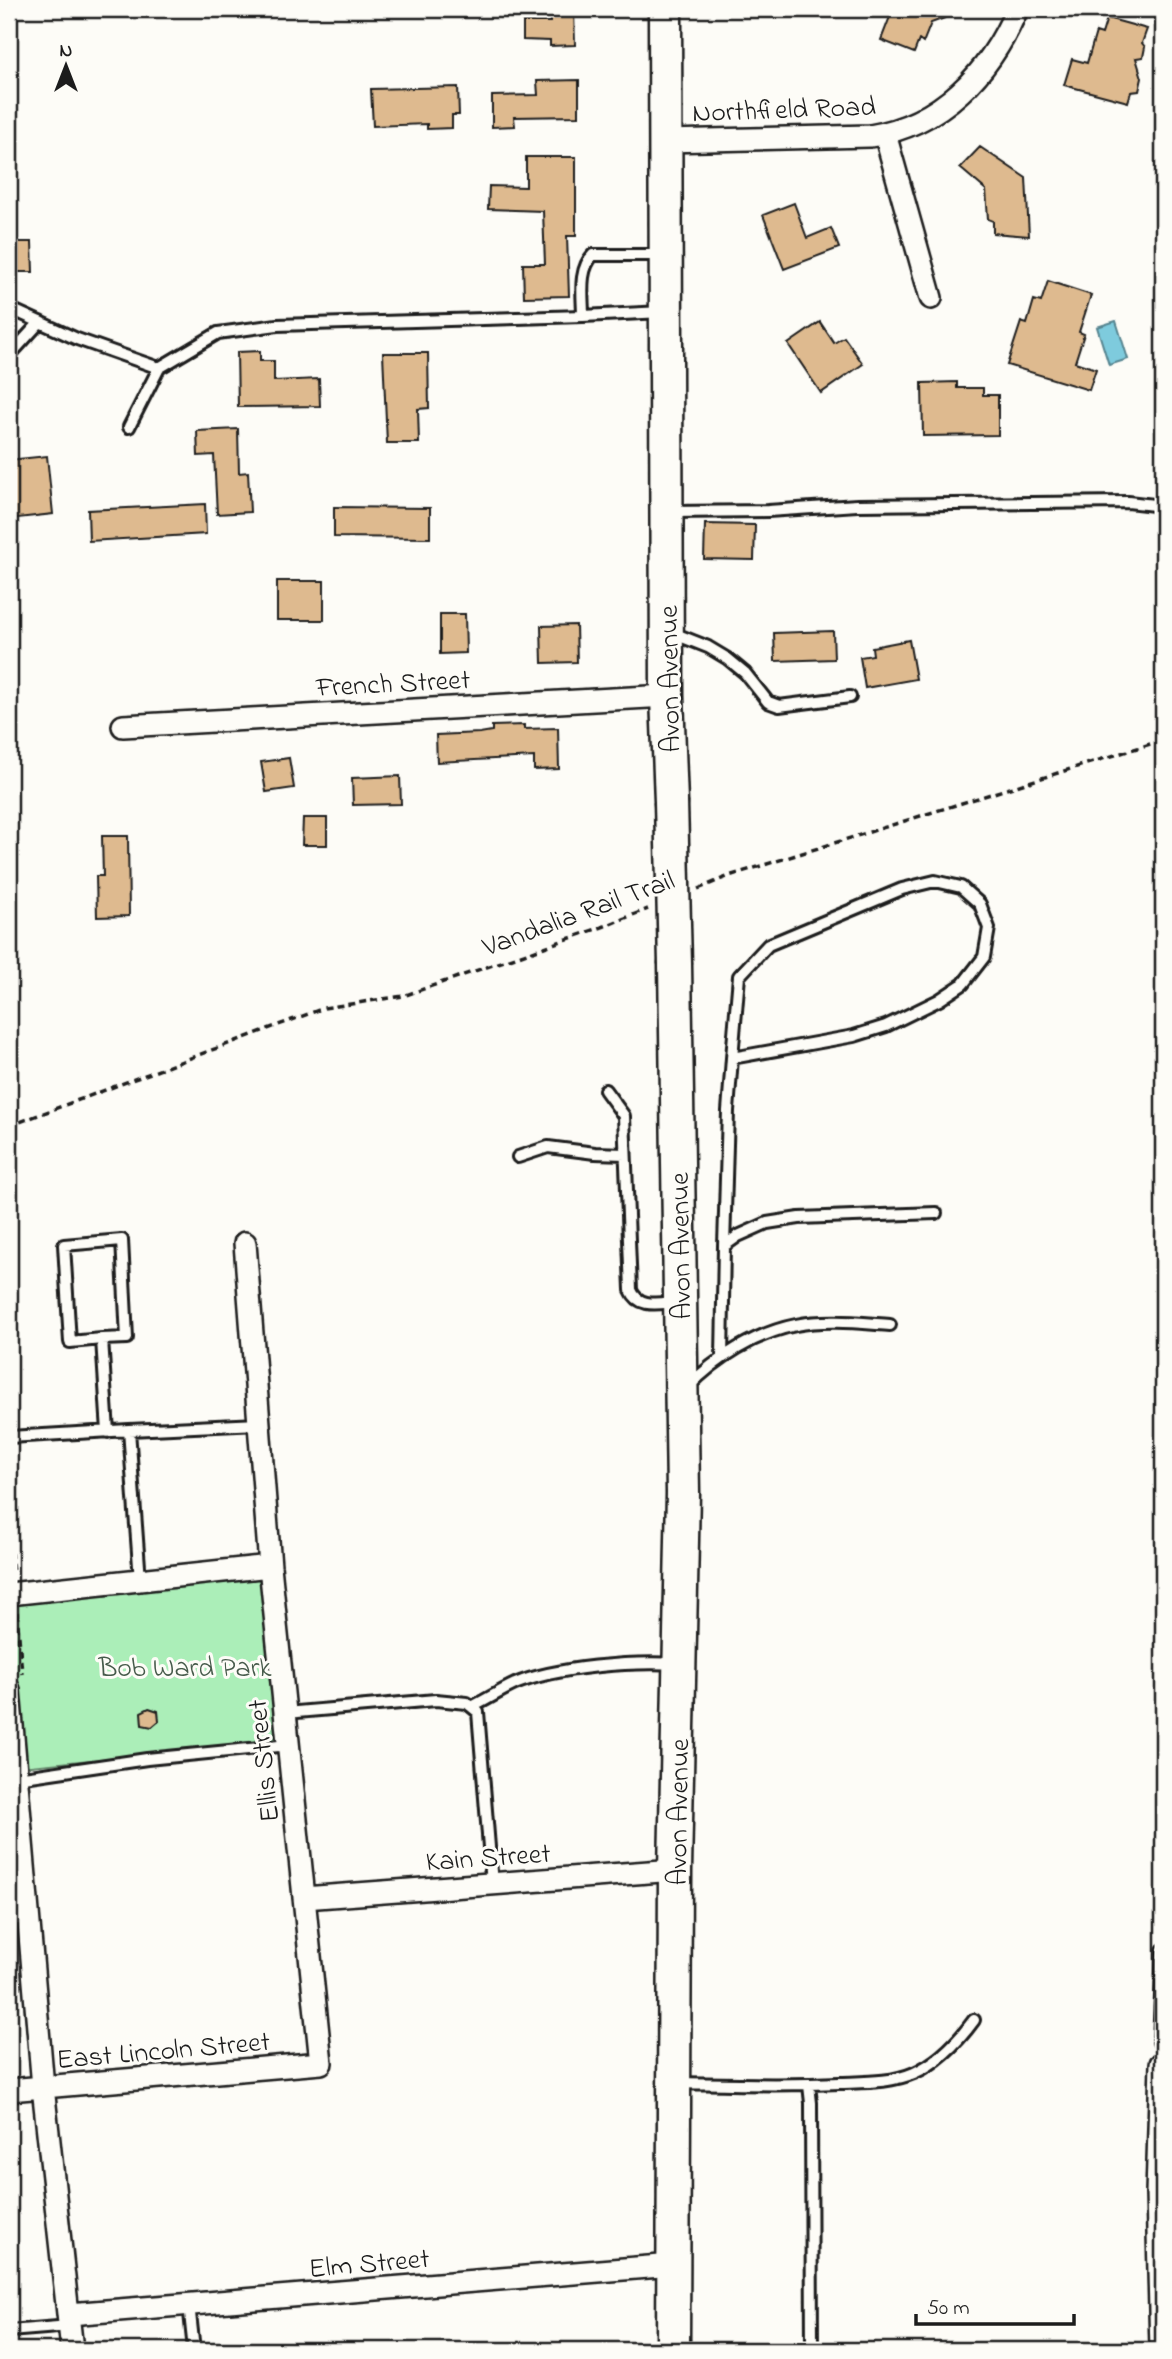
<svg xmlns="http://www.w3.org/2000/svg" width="1172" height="2359" font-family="'Indie Flower',sans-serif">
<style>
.green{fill:#abeeb8;stroke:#64856a;stroke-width:2}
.water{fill:#7ecbdd;stroke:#578590;stroke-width:2}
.building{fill:#deba8f;stroke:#1c1c1c;stroke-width:2}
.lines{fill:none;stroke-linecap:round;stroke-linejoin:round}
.lane-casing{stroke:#1c1c1c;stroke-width:16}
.street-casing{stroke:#1c1c1c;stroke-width:26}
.secondary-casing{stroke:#1c1c1c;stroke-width:37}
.path{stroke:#1c1c1c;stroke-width:3.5;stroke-dasharray:7 5;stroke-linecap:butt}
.lane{stroke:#fdfcf7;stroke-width:10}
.street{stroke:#fdfcf7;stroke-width:21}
.secondary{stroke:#fdfcf7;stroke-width:32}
.secondary-bridge-casing{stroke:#1c1c1c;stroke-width:37;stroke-linecap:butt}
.secondary-bridge{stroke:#fdfcf7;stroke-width:32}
.labels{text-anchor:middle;stroke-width:6;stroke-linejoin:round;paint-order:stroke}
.street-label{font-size:28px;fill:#1c1c1c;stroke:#fdfcf7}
.park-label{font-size:28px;fill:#475b4b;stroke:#fdfcf7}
</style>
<rect width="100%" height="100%" fill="#fdfcf7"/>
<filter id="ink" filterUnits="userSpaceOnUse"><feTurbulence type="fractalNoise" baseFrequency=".0143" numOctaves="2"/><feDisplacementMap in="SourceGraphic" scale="14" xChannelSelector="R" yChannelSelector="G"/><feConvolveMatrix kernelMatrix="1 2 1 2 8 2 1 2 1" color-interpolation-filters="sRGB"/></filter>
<g filter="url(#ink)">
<path class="green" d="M 271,1572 L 289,1740 L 21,1767 L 9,1602 Z"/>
<path class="water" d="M 1116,321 L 1128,359 L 1109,365 L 1097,327 Z"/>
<path class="building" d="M 549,9 L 574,9 L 575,45 L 550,46 L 550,41 L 523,40 L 523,22 L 550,22 Z
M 893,9 L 964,9 L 964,11 L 931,23 L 923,43 L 919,40 L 914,53 L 881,40 Z
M 1107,18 L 1147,29 L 1142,43 L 1145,47 L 1143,57 L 1136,58 L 1142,78 L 1139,91 L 1131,92 L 1128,102 L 1064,85 L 1072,59 L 1087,63 L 1096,32 L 1102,34 Z
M 579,80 L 579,116 L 514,117 L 515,126 L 492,127 L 492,96 L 538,95 L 537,81 Z
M 458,87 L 459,115 L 452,115 L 452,128 L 427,129 L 427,124 L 373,126 L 371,89 Z
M 980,147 L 1026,178 L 1029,236 L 993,233 L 993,221 L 988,219 L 986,190 L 960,168 Z
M 526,157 L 576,157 L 576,236 L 567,236 L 569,296 L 524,297 L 523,264 L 545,264 L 543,211 L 488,209 L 489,186 L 526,187 Z
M 794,203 L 807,238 L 831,228 L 839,248 L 784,269 L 763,215 Z
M 9,242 L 32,242 L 33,272 L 9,272 Z
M 1048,281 L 1091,295 L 1079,332 L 1084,334 L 1075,362 L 1096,369 L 1089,390 L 1007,365 L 1021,322 L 1027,324 L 1034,300 L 1041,302 Z
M 820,322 L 834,343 L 844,337 L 863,364 L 821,393 L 788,344 Z
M 260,351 L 260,361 L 274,361 L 274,381 L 319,379 L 320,406 L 238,407 L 237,352 Z
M 383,353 L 428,353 L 429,408 L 418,409 L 419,443 L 387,443 Z
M 957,382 L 957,388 L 983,388 L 983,395 L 998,395 L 998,435 L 923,436 L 922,383 Z
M 238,429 L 239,473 L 248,472 L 250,512 L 217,514 L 214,455 L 198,456 L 197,431 Z
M 47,456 L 53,514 L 9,519 L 9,460 Z
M 205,504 L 206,534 L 89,541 L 88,510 Z
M 334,507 L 430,508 L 430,538 L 334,537 Z
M 705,524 L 755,525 L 754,560 L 704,559 Z
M 277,581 L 324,581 L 324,620 L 277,620 Z
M 440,614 L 465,614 L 466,653 L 440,654 Z
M 576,625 L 577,662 L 542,663 L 541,626 Z
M 833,631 L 834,659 L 775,661 L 774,633 Z
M 909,640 L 916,679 L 865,688 L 860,657 L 873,655 L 872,647 Z
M 524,725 L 524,729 L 558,728 L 559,769 L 534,770 L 534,757 L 437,762 L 436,735 L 480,733 L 492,731 L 492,726 Z
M 289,758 L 294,788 L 266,792 L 261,762 Z
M 400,776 L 401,804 L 353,805 L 352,778 Z
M 303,818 L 327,818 L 327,845 L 302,845 Z
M 102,836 L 128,836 L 129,916 L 97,917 L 96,876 L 103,876 Z
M 149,1708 L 158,1711 L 159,1721 L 152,1727 L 142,1725 L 141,1712 Z"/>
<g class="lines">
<defs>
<path id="lane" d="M 663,255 L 593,255 C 578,270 583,296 583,316 L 663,312
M 9,308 L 77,339 L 159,368
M 9,356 L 40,322
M 129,427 L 159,368 L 218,333 L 277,325 L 583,316
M 669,512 L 768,511 L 857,505 L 1128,502 L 1154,505 L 1163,514
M 670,632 L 708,647 L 728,659 L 745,673 L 768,702 L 779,706 L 850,697
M 605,1090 L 624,1116 L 631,1290 C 639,1309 659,1303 677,1302
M 518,1157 L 548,1147 L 595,1153 L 625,1154
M 724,1246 L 728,1111 L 732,1058 L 739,976 L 768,945 L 902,889 L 935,881 L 961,887 L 980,904 L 989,928 L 984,957 L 963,984 L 939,1000 L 886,1026 L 854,1036 L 732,1058
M 102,1339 L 127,1338 L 122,1240 L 64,1245 L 70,1342 L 102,1339 L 108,1432
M 722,1358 L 724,1246 L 738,1236 L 767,1223 L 799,1218 L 936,1213
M 688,1387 C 716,1358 756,1333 796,1325 C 826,1319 860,1323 890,1325
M 129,1430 L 259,1424
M 9,1437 L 129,1430 L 140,1580
M 472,1707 C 486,1700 500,1691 515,1684 C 556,1667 633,1661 677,1664
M 285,1713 L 436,1700 L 467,1703 L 478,1712 L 492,1884
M 17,1778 L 147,1759 L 289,1745
M 9,1920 L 28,1918
M 1163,1950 L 1159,2042 L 1163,2050
M 677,2083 C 731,2084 785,2086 839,2083 C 864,2082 891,2083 914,2073 C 939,2062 958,2042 974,2020
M 809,2085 L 811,2103 L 812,2350
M 189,2304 L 194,2350
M 9,2331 L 70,2326"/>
<path id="street" d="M 885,134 L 931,298
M 665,141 L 870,136 C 941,125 990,73 1017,9
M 123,726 L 667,696
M 9,1594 L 270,1566
M 9,1690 L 43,2087 L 72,2350
M 304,1898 L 675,1870
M 9,2090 L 321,2063 L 270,1566 L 245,1243
M 69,2314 L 673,2265
M 1161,2350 L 1157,2193 L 1161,2064 L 1163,2063"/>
<path id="secondary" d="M 665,9 L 667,696 L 671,802
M 673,2350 L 675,1870 L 683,1493 L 675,964"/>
</defs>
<use href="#lane" class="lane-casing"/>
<use href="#street" class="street-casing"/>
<use href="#secondary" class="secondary-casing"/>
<path class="path" d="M 698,889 L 729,876 L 1163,740
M 9,1126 L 324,1008 L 403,996 L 605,926 L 648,909
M 9,1527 L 13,1573
M 17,1612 L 22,1674"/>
<use href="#lane" class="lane"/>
<use href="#street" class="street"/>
<use href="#secondary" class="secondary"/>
<defs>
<path id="secondary-bridge" d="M 671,802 L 675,964"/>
</defs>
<use href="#secondary-bridge" class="secondary-bridge-casing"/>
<use href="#secondary-bridge" class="secondary-bridge"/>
</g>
</g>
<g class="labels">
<g class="street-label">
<text transform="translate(784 108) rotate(-2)" y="10">Northfield Road</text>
<text transform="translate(668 679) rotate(-91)" y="10">Avon Avenue</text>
<text transform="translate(393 682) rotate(-3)" y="10">French Street</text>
<text transform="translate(578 912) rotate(-20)" y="10">Vandalia Rail Trail</text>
<text transform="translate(679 1246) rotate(-91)" y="10">Avon Avenue</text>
<text transform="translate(262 1761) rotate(-96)" y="10">Ellis Street</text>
<text transform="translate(677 1812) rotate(-89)" y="10">Avon Avenue</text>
<text transform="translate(488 1856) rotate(-4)" y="10">Kain Street</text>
<text transform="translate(163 2049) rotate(-5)" y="10">East Lincoln Street</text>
<text transform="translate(369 2262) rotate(-5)" y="10">Elm Street</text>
</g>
<g class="park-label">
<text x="185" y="1676">Bob Ward Park</text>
</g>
</g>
<rect width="1172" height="2359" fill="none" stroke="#fdfcf7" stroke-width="35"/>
<rect x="18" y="18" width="1137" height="2324" fill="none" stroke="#1c1c1c" stroke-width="2.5" filter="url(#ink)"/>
<g transform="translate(66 66)" stroke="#fdfcf7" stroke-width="5" paint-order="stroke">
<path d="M0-5L12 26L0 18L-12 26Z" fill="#1c1c1c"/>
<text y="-10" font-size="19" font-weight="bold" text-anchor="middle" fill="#1c1c1c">N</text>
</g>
<path d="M916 2314v10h158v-10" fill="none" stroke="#1c1c1c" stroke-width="3.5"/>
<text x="927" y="2314" font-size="21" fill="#1c1c1c" stroke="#fdfcf7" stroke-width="5" paint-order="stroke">50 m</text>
</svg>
